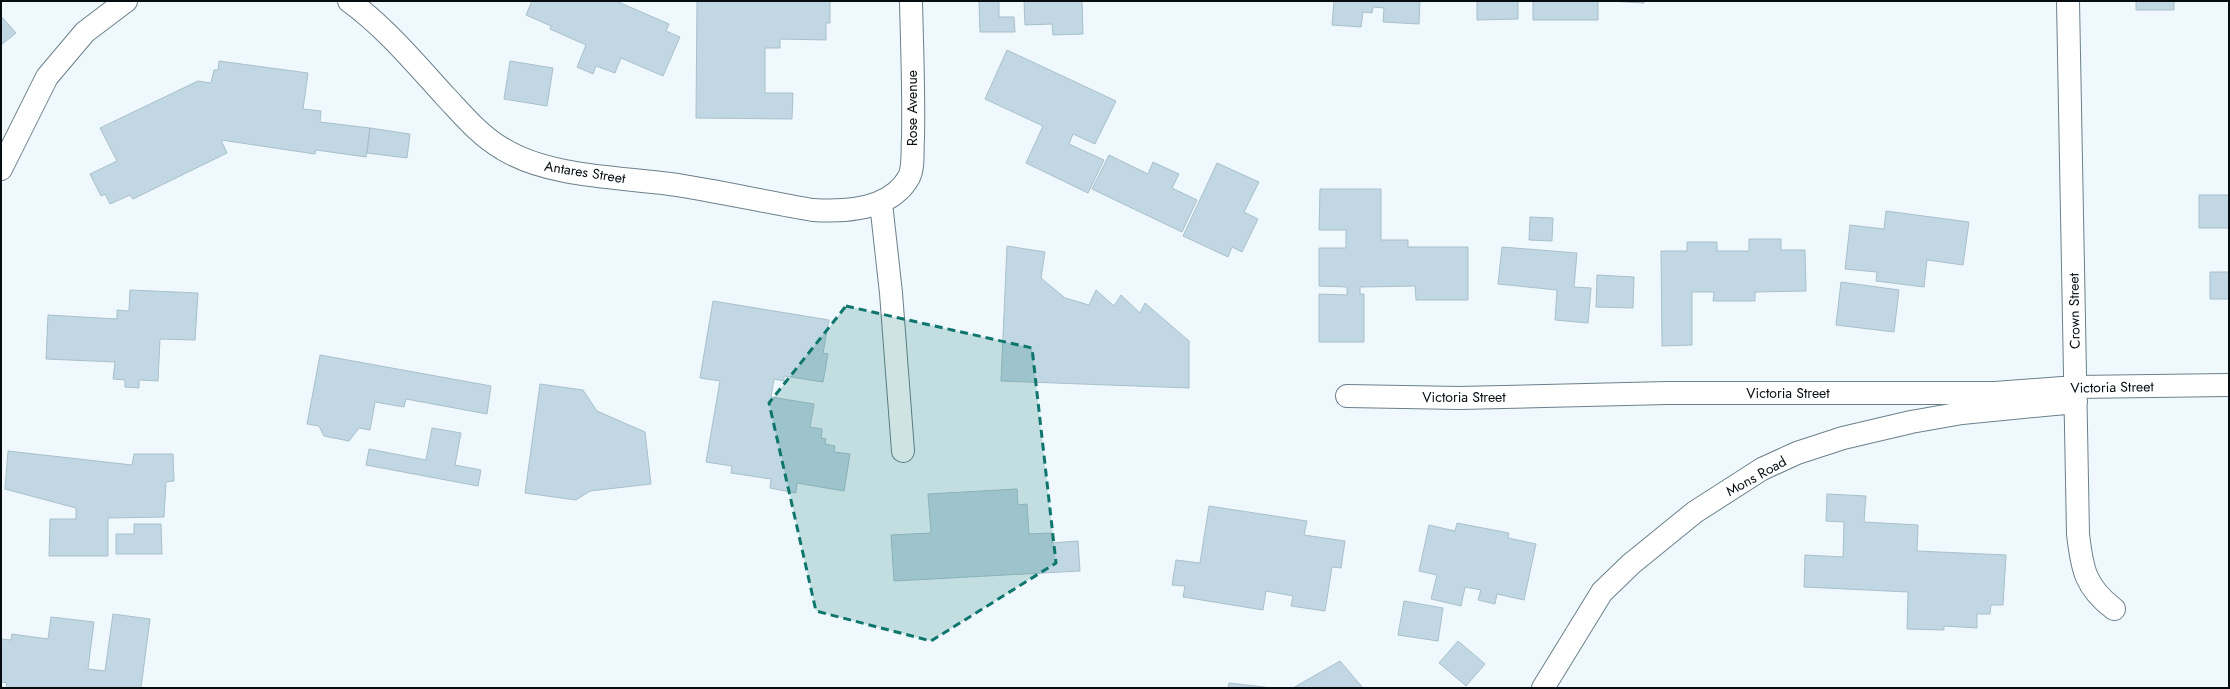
<svg xmlns="http://www.w3.org/2000/svg" width="2230" height="689" font-family="Jost,sans-serif">
<style>
.building{fill:#c1d8e4;stroke:#a9c0cb}
.lines{fill:none;stroke-linecap:round;stroke-linejoin:round}
.street-casing{stroke:#6b808b;stroke-width:24}
.street{stroke:#fff;stroke-width:22}
.marked{fill:#0f766e;fill-opacity:0.2;stroke:#0f766e;stroke-width:3;stroke-dasharray:8 5;stroke-linejoin:round}
.labels{text-anchor:middle;stroke-width:3;stroke-linejoin:round;paint-order:stroke}
.street-label{font-size:14px;fill:#060d11;stroke:#fff}
</style>
<rect width="100%" height="100%" fill="#eff8fd"/>
<path class="building" d="M 532,1 L 616,1 L 669,24 L 666,31 L 680,37 L 663,76 L 621,58 L 615,73 L 596,66 L 593,74 L 577,67 L 586,45 L 550,29 L 551,26 L 526,15 Z
M 697,1 L 830,1 L 830,23 L 826,23 L 826,40 L 780,39 L 780,48 L 765,48 L 765,93 L 793,93 L 792,119 L 696,118 Z
M 979,1 L 999,1 L 999,17 L 1014,17 L 1015,32 L 980,32 Z
M 1024,1 L 1082,1 L 1083,34 L 1053,35 L 1052,24 L 1025,25 Z
M 1334,1 L 1420,1 L 1419,24 L 1383,22 L 1384,8 L 1373,7 L 1372,13 L 1363,12 L 1361,27 L 1332,25 Z
M 1477,1 L 1518,1 L 1518,19 L 1477,20 Z
M 1533,1 L 1598,1 L 1598,20 L 1533,20 Z
M 1607,1 L 1644,1 L 1644,3 Z
M 2136,1 L 2174,1 L 2174,10 L 2136,10 Z
M 1,16 L 16,33 L 1,45 Z
M 1007,50 L 1116,101 L 1095,144 L 1073,134 L 1069,144 L 1104,160 L 1088,193 L 1026,163 L 1043,126 L 985,99 Z
M 219,61 L 308,73 L 303,109 L 321,111 L 320,122 L 370,128 L 366,157 L 316,150 L 315,154 L 221,140 L 227,153 L 133,199 L 130,195 L 110,204 L 105,194 L 101,196 L 90,174 L 117,161 L 100,128 L 198,81 L 211,83 L 214,70 L 218,70 Z
M 510,61 L 553,68 L 547,106 L 504,99 Z
M 370,128 L 410,134 L 407,158 L 367,153 Z
M 1109,155 L 1148,174 L 1153,162 L 1179,174 L 1172,188 L 1197,200 L 1182,232 L 1092,189 Z
M 1217,163 L 1259,182 L 1244,212 L 1258,219 L 1242,252 L 1232,247 L 1228,257 L 1183,236 Z
M 1320,189 L 1381,189 L 1381,240 L 1408,240 L 1408,247 L 1468,247 L 1468,300 L 1416,300 L 1415,286 L 1360,287 L 1360,294 L 1364,294 L 1364,342 L 1319,342 L 1319,294 L 1347,295 L 1347,287 L 1319,286 L 1319,248 L 1346,248 L 1346,230 L 1319,230 Z
M 2199,195 L 2229,195 L 2229,228 L 2199,228 Z
M 1886,211 L 1969,222 L 1963,265 L 1927,260 L 1924,287 L 1876,281 L 1877,272 L 1845,269 L 1850,225 L 1884,229 Z
M 1530,217 L 1553,218 L 1552,241 L 1529,240 Z
M 1749,239 L 1781,239 L 1781,250 L 1805,250 L 1806,291 L 1755,292 L 1755,301 L 1713,301 L 1714,292 L 1692,292 L 1692,345 L 1662,346 L 1661,251 L 1687,251 L 1687,242 L 1717,242 L 1717,251 L 1749,251 Z
M 1007,246 L 1045,252 L 1041,278 L 1065,298 L 1089,305 L 1096,290 L 1114,306 L 1121,295 L 1140,313 L 1145,303 L 1189,341 L 1189,388 L 1001,381 Z
M 1502,247 L 1577,253 L 1574,287 L 1591,288 L 1588,323 L 1555,320 L 1557,290 L 1498,284 Z
M 2210,272 L 2229,272 L 2229,299 L 2210,299 Z
M 1597,275 L 1634,277 L 1633,308 L 1596,307 Z
M 1841,282 L 1899,290 L 1894,332 L 1836,325 Z
M 130,290 L 198,293 L 195,340 L 160,339 L 158,381 L 139,380 L 139,388 L 125,387 L 125,380 L 113,379 L 115,362 L 46,359 L 48,315 L 117,319 L 117,310 L 129,311 Z
M 713,301 L 829,320 L 823,353 L 828,354 L 823,382 L 784,376 L 784,381 L 774,379 L 771,397 L 814,404 L 810,427 L 822,429 L 821,438 L 826,439 L 825,444 L 835,446 L 834,452 L 850,454 L 844,491 L 797,483 L 796,493 L 770,488 L 771,479 L 731,473 L 732,466 L 706,462 L 720,381 L 700,378 Z
M 320,355 L 491,386 L 487,414 L 406,399 L 404,407 L 375,402 L 370,430 L 359,428 L 349,441 L 324,436 L 319,426 L 307,424 Z
M 540,384 L 583,390 L 597,411 L 645,432 L 651,484 L 590,491 L 576,500 L 525,493 Z
M 432,428 L 461,433 L 455,465 L 481,470 L 478,486 L 366,465 L 369,449 L 426,460 Z
M 8,451 L 132,465 L 134,454 L 173,454 L 174,481 L 166,482 L 164,517 L 108,518 L 108,556 L 49,556 L 50,519 L 76,519 L 76,508 L 5,489 Z
M 1017,489 L 1018,505 L 1027,504 L 1029,534 L 1051,533 L 1052,543 L 1078,541 L 1080,571 L 894,581 L 891,535 L 931,533 L 928,494 Z
M 1827,494 L 1866,496 L 1864,522 L 1918,525 L 1917,551 L 2006,555 L 2003,605 L 1991,605 L 1990,614 L 1977,614 L 1977,628 L 1944,626 L 1944,630 L 1907,629 L 1908,592 L 1804,587 L 1805,555 L 1843,557 L 1844,522 L 1826,521 Z
M 1209,506 L 1307,521 L 1304,535 L 1345,541 L 1341,568 L 1332,567 L 1325,611 L 1291,606 L 1293,596 L 1266,591 L 1263,610 L 1183,597 L 1185,586 L 1172,585 L 1176,560 L 1200,563 Z
M 1457,523 L 1509,533 L 1508,538 L 1536,544 L 1524,600 L 1497,594 L 1495,604 L 1478,600 L 1481,590 L 1465,587 L 1461,606 L 1431,599 L 1437,575 L 1419,571 L 1429,525 L 1455,531 Z
M 134,524 L 161,524 L 162,554 L 116,554 L 116,534 L 134,534 Z
M 1404,601 L 1443,608 L 1438,641 L 1398,635 Z
M 113,614 L 150,619 L 141,688 L 6,688 L 7,683 L 1,682 L 1,639 L 11,640 L 12,634 L 48,639 L 51,617 L 94,622 L 88,669 L 105,671 Z
M 1458,641 L 1485,664 L 1466,686 L 1439,663 Z
M 1340,661 L 1363,688 L 1293,688 Z
M 1229,683 L 1272,688 L 1228,688 Z"/>
<g class="lines">
<defs>
<path id="street" d="M 349,1 C 385,27 415,63 445,96 C 463,115 480,136 503,149 C 549,177 617,177 670,184 C 718,191 765,202 813,210 C 845,212 891,210 909,177 C 914,167 912,150 913,138 C 914,93 912,47 911,1
M 2068,1 L 2078,534 C 2082,569 2085,587 2114,609
M 1,169 L 47,77 L 85,32 L 126,1
M 881,203 L 891,293 L 903,451
M 1347,396 L 1459,398 L 1667,393 L 1995,393 L 2075,387 L 2229,385
M 1543,688 L 1602,592 L 1631,564 L 1695,512 L 1762,469 L 1797,453 L 1843,438 L 1911,422 L 1962,413 L 2076,402"/>
</defs>
<use href="#street" class="street-casing"/>
<use href="#street" class="street"/>
</g>
<path class="marked" d="M 846,306 L 1032,348 L 1056,563 L 931,641 L 816,611 L 769,403 Z"/>
<g class="labels">
<g class="street-label">
<text transform="translate(912 108) rotate(-90)" y="5">Rose Avenue</text>
<text transform="translate(585 172) rotate(9)" y="5">Antares Street</text>
<text transform="translate(2074 311) rotate(-91)" y="5">Crown Street</text>
<text transform="translate(2112 387) rotate(-1)" y="5">Victoria Street</text>
<text x="1788" y="398">Victoria Street</text>
<text x="1464" y="402">Victoria Street</text>
<text transform="translate(1756 476) rotate(-29)" y="5">Mons Road</text>
</g>
</g>
<rect width="2230" height="689" fill="none" stroke="#060d11" stroke-width="4"/>
</svg>
